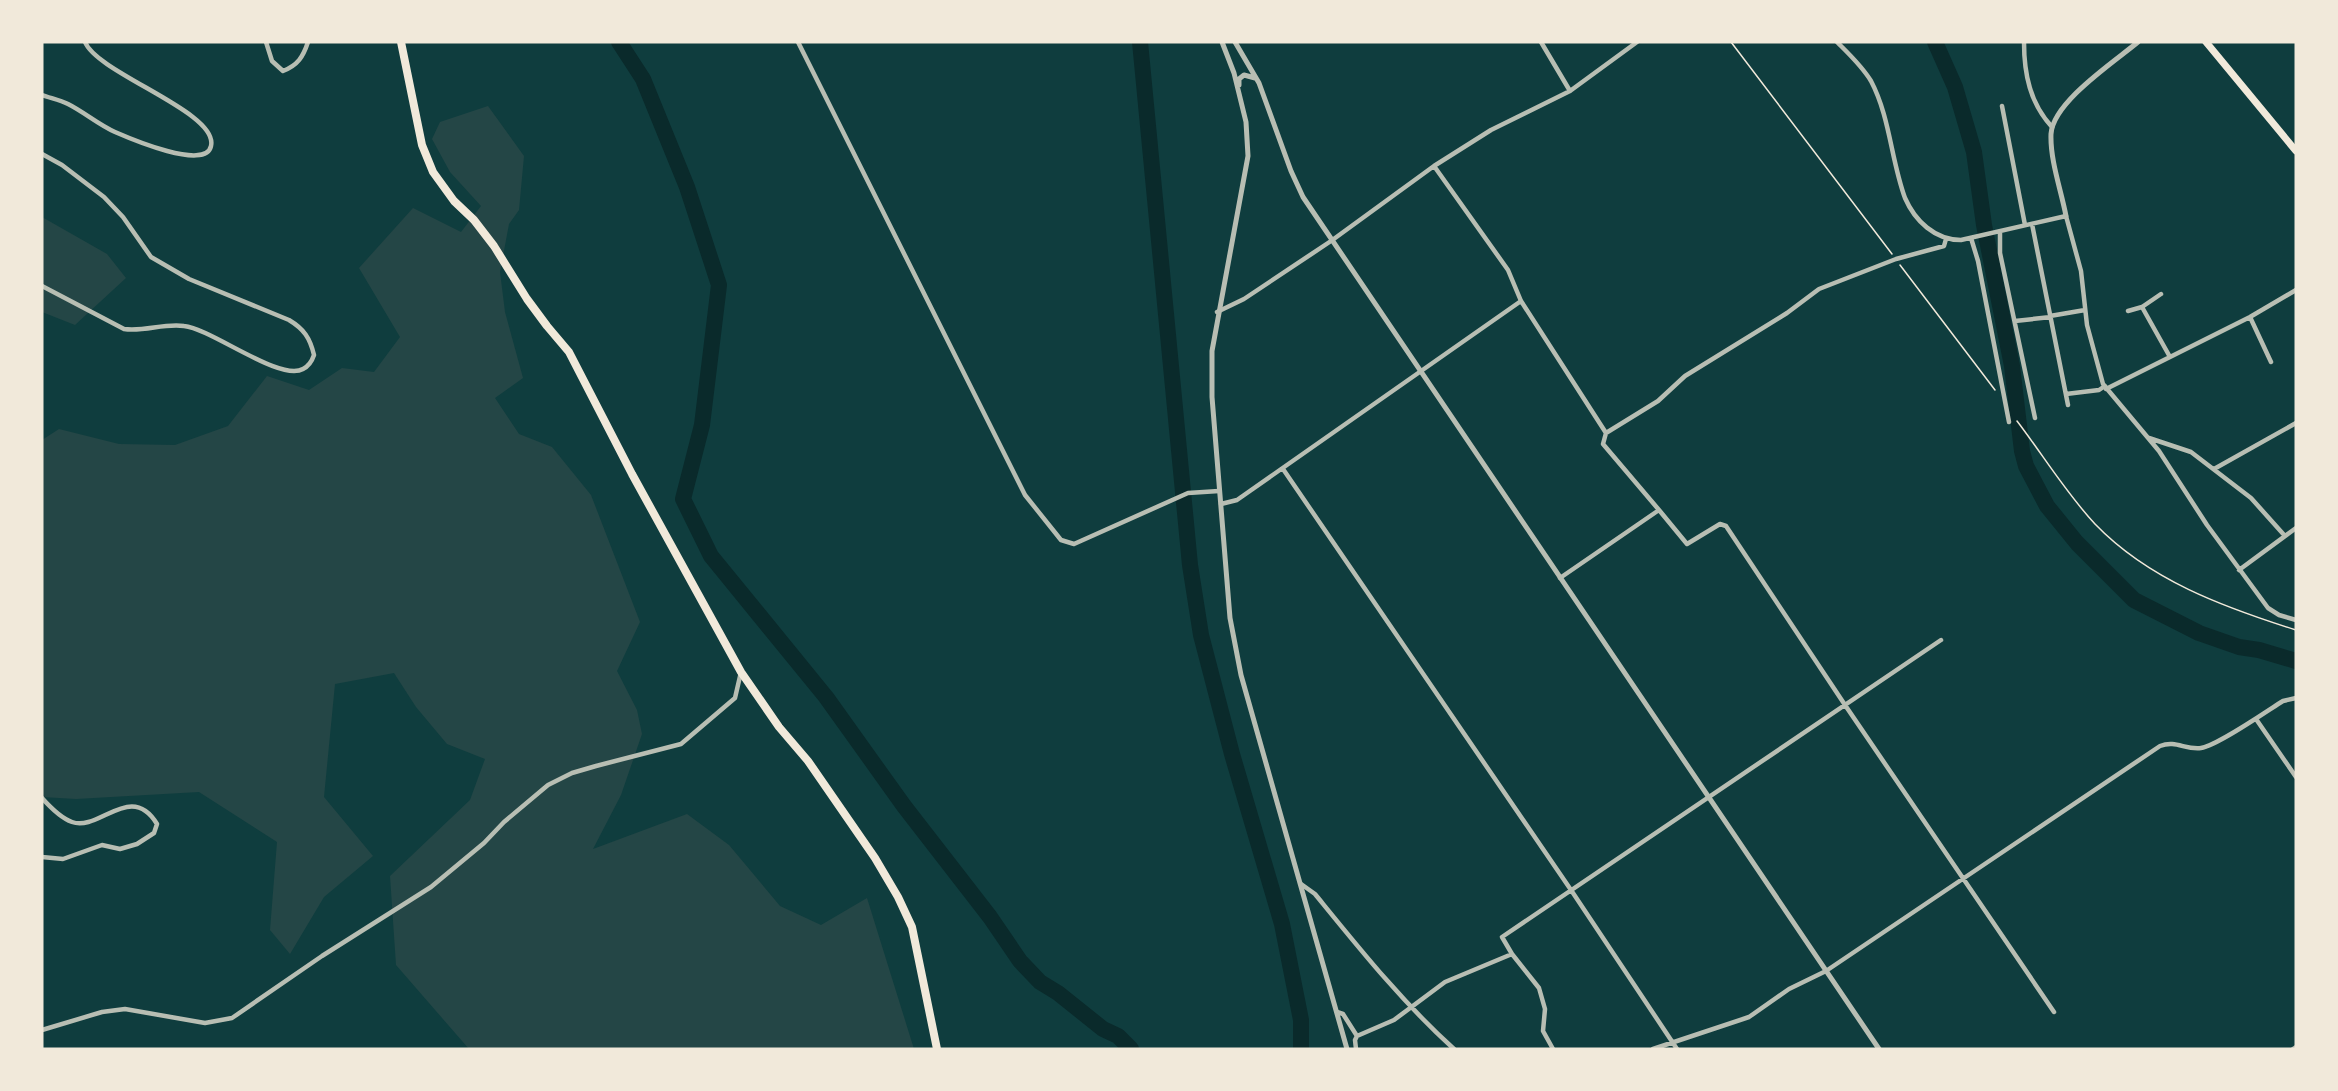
<svg xmlns="http://www.w3.org/2000/svg" width="2338" height="1091" font-family="'Source Sans 3',sans-serif">
<style>
.green{fill:#244646}
.lines{fill:none;stroke-linecap:round;stroke-linejoin:round}
.river{stroke:#0a2a2b;stroke-width:16}
.path{stroke:#f1e9da;stroke-width:1.5}
.minor{stroke:#b8beb3;stroke-width:4.5}
.tertiary{stroke:#b8beb3;stroke-width:5}
.primary{stroke:#f1e9da;stroke-width:7}
.trunk{stroke:#f1e9da;stroke-width:8}
</style>
<rect width="100%" height="100%" fill="#0f3d3e"/>
<path class="green" d="M 488,106 L 524,156 L 519,210 L 509,224 L 500,272 L 505,312 L 523,378 L 495,398 L 519,434 L 552,447 L 591,495 L 640,622 L 617,671 L 637,710 L 642,734 L 621,795 L 593,849 L 687,814 L 729,845 L 780,906 L 821,925 L 867,898 L 914,1049 L 469,1049 L 396,965 L 390,876 L 470,800 L 485,759 L 447,744 L 416,707 L 394,673 L 335,684 L 324,797 L 373,856 L 324,897 L 290,954 L 270,930 L 277,842 L 199,792 L 76,799 L 42,797 L 42,440 L 59,429 L 119,444 L 175,445 L 228,426 L 267,376 L 309,390 L 342,368 L 374,372 L 400,337 L 359,268 L 413,208 L 461,232 L 481,206 L 450,172 L 432,139 L 440,122 Z
M 42,217 L 107,254 L 126,278 L 75,325 L 42,312 Z"/>
<g class="lines">
<path class="river" d="M 619,42 L 643,79 L 687,187 L 719,285 L 702,425 L 683,499 L 711,556 L 826,697 L 904,806 L 990,917 L 1020,961 L 1040,982 L 1058,993 L 1103,1029 L 1118,1036 L 1131,1049
M 1140,42 L 1190,565 L 1201,635 L 1232,754 L 1282,924 L 1301,1020 L 1301,1049
M 1935,42 L 1955,87 L 1974,152 L 1984,225 L 2012,366 L 2022,451 L 2026,466 L 2047,506 L 2077,543 L 2134,600 L 2199,633 L 2239,647 L 2259,650 L 2296,661"/>
<path class="path" d="M 1731,42 L 1892,254
M 1900,265 L 1995,390
M 2017,421 C 2043,455 2066,493 2095,524 C 2149,580 2223,607 2296,630"/>
<path class="minor" d="M 266,42 L 272,61 L 283,71 C 298,65 303,57 308,42
M 798,42 L 1025,495 L 1061,540 L 1074,544 L 1188,493 L 1219,491
M 1541,42 L 1570,91
M 1837,42 C 1849,54 1862,66 1871,81 C 1890,117 1891,160 1905,198 C 1915,221 1935,240 1961,240 L 2066,216 L 2081,271 L 2087,325 L 2103,384 L 2159,451 L 2207,525 L 2268,608 L 2279,615 L 2296,620
M 2024,42 C 2024,74 2030,103 2052,127
M 42,95 C 50,98 60,100 68,104 C 84,112 99,125 115,132 C 131,139 206,171 211,146 C 219,112 98,74 85,42
M 2002,106 L 2025,225
M 42,154 L 62,165 L 104,197 L 123,217 L 151,257 L 189,279 L 289,320 C 304,329 310,338 314,355 C 312,361 309,366 303,369 C 280,382 212,329 184,326 C 164,323 144,332 124,329 L 42,286
M 1434,166 L 1508,270 L 1521,301 L 1606,433
M 2032,224 L 2068,405
M 2000,231 L 2000,253 L 2035,418
M 1971,238 L 1978,261 L 2009,422
M 2142,307 L 2170,357
M 2128,311 L 2142,307 L 2161,294
M 1217,312 L 1244,299 L 1331,241 L 1434,166 L 1491,130 L 1570,91 L 1637,42
M 2050,316 L 2085,310
M 2250,317 L 2271,362
M 2015,321 L 2051,317
M 2106,389 L 2250,317 L 2296,290
M 2066,394 L 2099,390 L 2105,386
M 2149,438 L 2191,452 L 2251,498 L 2285,536
M 1283,469 L 1571,890 L 1677,1049
M 2214,469 L 2296,423
M 1221,504 L 1237,500 L 1521,301
M 1659,510 L 1687,544 L 1720,524 L 1726,526 L 1845,705 L 2054,1012
M 2239,570 L 2296,528
M 1560,578 L 1659,510 L 1603,444 L 1606,433 L 1658,401 L 1685,376 L 1787,313 L 1819,289 L 1896,259 L 1944,246 L 1946,239
M 2256,719 L 2296,777
M 42,798 C 50,807 61,818 72,822 C 99,832 131,781 157,824 L 154,833 L 137,844 L 120,849 L 102,845 L 63,859 L 42,857
M 1301,884 L 1315,894 C 1359,948 1402,1002 1454,1049
M 1512,954 L 1502,937 L 1941,640
M 1337,1012 L 1343,1014 L 1357,1036 L 1394,1020 L 1445,982 L 1512,954 L 1539,988 L 1545,1009 L 1543,1031 L 1553,1049
M 42,1030 L 102,1012 L 125,1009 L 205,1023 L 232,1018 L 322,956 L 431,887 L 484,843 L 504,822 L 548,785 L 572,773 L 596,766 L 681,744 L 735,698 L 741,672
M 1356,1049 L 1355,1040 L 1357,1036
M 1653,1049 L 1749,1017 L 1789,989 L 1826,971 L 2160,746 C 2176,740 2185,750 2201,748 C 2217,746 2267,711 2283,701 L 2296,698
M 2293,1049 L 2296,1047"/>
<path class="tertiary" d="M 1222,42 L 1234,73 L 1246,122 L 1248,156 L 1212,351 L 1212,397 L 1230,618 L 1241,675 L 1347,1049
M 1235,42 L 1259,83 L 1291,171 L 1303,197 L 1879,1049
M 1239,85 L 1239,79 L 1244,75 L 1255,78
M 2066,216 C 2061,190 2050,160 2051,134 C 2053,102 2114,62 2138,42"/>
<path class="primary" d="M 2206,42 L 2296,151"/>
<path class="trunk" d="M 401,42 L 422,145 L 433,172 L 454,201 L 474,220 L 494,246 L 527,299 L 547,326 L 569,352 L 632,474 L 741,672 L 779,727 L 808,761 L 875,858 L 898,897 L 912,927 L 937,1049"/>
</g>
<rect width="2338" height="1091" fill="none" stroke="#f1e9da" stroke-width="87"/>
</svg>
